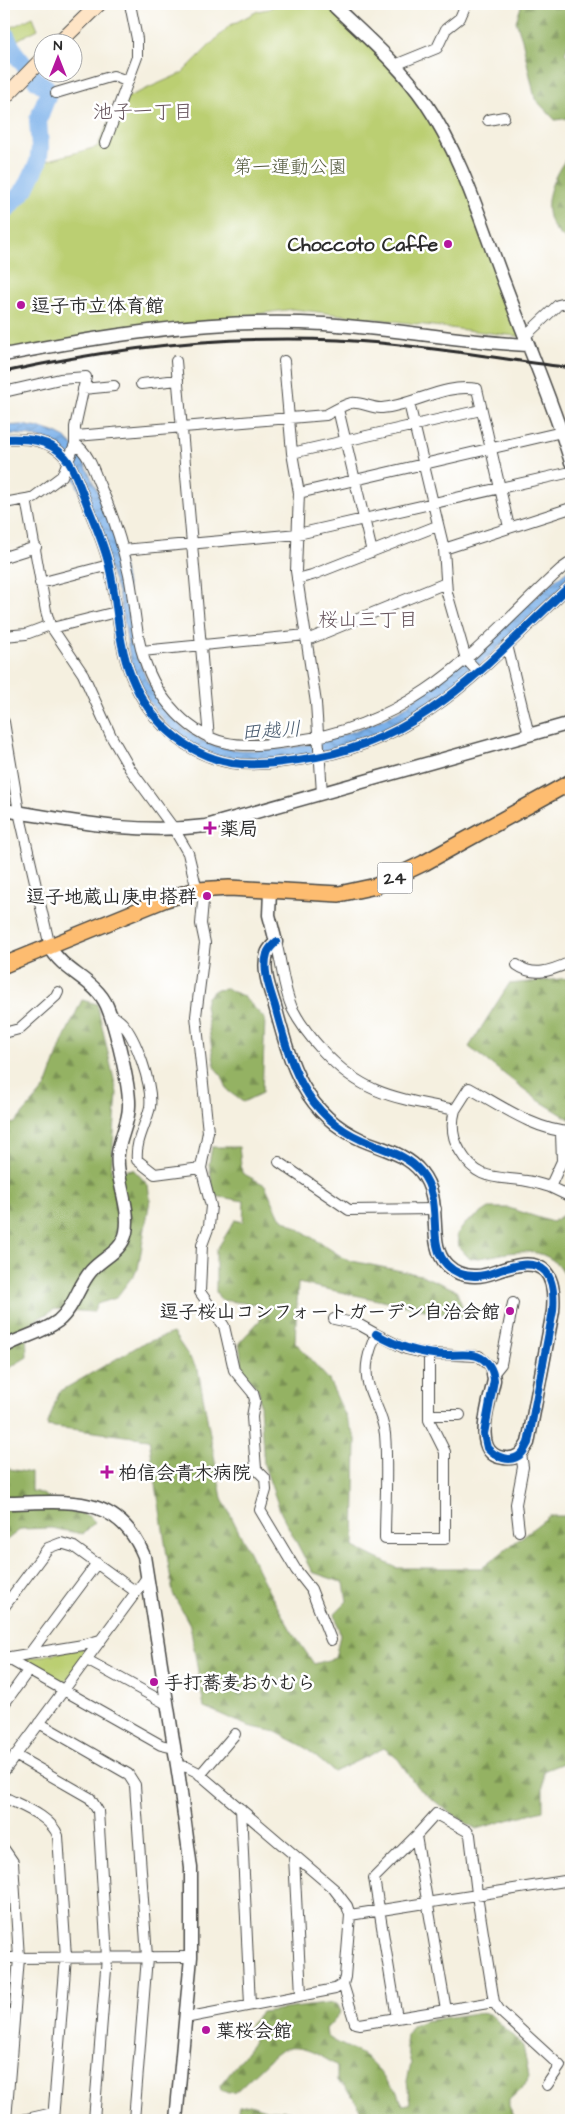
<svg xmlns="http://www.w3.org/2000/svg" width="575" height="2124" font-family="'Architects Daughter','Klee One',sans-serif">
<style>
.green{fill:#bbcf72;stroke:#737d4e}
.forest{fill:url(#forest-firs);stroke:#606e48}
.water{fill:url(#water-waves);stroke:#536e8a}
.lines{fill:none;stroke-linecap:round;stroke-linejoin:round}
.river{stroke:#7bb1ea;stroke-width:18}
.minor-casing{stroke:#494946;stroke-width:12}
.tertiary-casing{stroke:#494946;stroke-width:15}
.secondary-casing{stroke:#494946;stroke-width:16}
.primary-casing{stroke:#494946;stroke-width:18}
.minor{stroke:#fff;stroke-width:10}
.tertiary{stroke:#fff;stroke-width:12}
.secondary{stroke:#fee4c5;stroke-width:14}
.primary{stroke:#fdbc6f;stroke-width:15}
.rail{stroke:#2b2b2b;stroke-width:3}
.cycleway-casing{stroke:#fff;stroke-width:11}
.cycleway{stroke:#0057b8;stroke-width:8}
.poi-dot{fill:#b5179e;stroke:#fff;stroke-width:2}
.labels{text-anchor:middle;stroke-width:5;stroke-linejoin:round;paint-order:stroke}
.shield{fill:#fff;stroke:#6b6b6b;stroke-width:1}
.shield-label{font-size:18px;font-weight:bold;fill:#2b2b2b}
.park-label{font-size:19px;fill:#565c40;stroke:#fff}
.poi-label{font-size:19px;font-weight:bold;fill:#2b2b2b;stroke:#fff;text-anchor:start}
.neighbourhood-label{font-size:20px;fill:#67555d;stroke:#fff}
.water-label{font-size:20px;font-style:italic;fill:#475a6e;stroke:#fff}
</style>
<defs>
<pattern id="forest-firs" width="22" height="20" patternUnits="userSpaceOnUse" patternTransform="scale(1.25)"><rect width="22" height="20" fill="#94b264"/><path d="M5 1l3.5 6h-7zM16 11l3.5 6h-7z" fill="#799153"/></pattern>
<pattern id="water-waves" width="16" height="10" patternUnits="userSpaceOnUse" patternTransform="scale(1.25)"><rect width="16" height="10" fill="#7bb1ea"/><path d="M0 5q4-4 8 0t8 0" fill="none" stroke="#6590be"/></pattern>
</defs>
<rect width="100%" height="100%" fill="#fff"/>
<filter id="ink" filterUnits="userSpaceOnUse"><feTurbulence type="fractalNoise" baseFrequency=".02" numOctaves="2"/><feDisplacementMap in="SourceGraphic" scale="10" xChannelSelector="R" yChannelSelector="G"/><feConvolveMatrix kernelMatrix="1 2 1 2 8 2 1 2 1" color-interpolation-filters="sRGB"/></filter>
<filter id="wash" filterUnits="userSpaceOnUse"><feTurbulence type="fractalNoise" baseFrequency=".0096" numOctaves="4" result="noise"/><feDisplacementMap in="SourceGraphic" scale="20" xChannelSelector="R" yChannelSelector="G"/><feGaussianBlur stdDeviation="1.12" result="paint"/><feColorMatrix in="noise" values="0 0 0 0 0 0 0 0 0 0 0 0 0 0 0 0 0 1.4 0 .05"/><feComposite in="paint" operator="in"/></filter>
<g filter="url(#wash)">
<rect width="100%" height="100%" fill="#f5f0e0"/>
<path class="green" d="M 276,4 L 332,4 L 395,65 L 464,176 L 524,337 L 293,309 L 123,333 L 4,357 L 4,216 L 38,163 L 97,147 L 119,101 L 182,73 L 229,26 L 258,11 L 269,9 Z
M 33,17 L 38,29 L 15,41 L 8,29 Z
M 83,1648 L 84,1656 L 64,1683 L 57,1684 L 25,1663 L 27,1659 Z"/>
<path class="forest" d="M 522,4 L 571,4 L 571,39 L 565,53 L 571,60 L 571,118 L 555,120 L 535,99 L 522,39 L 516,21 Z
M 571,153 L 571,242 C 532,223 549,178 571,153 Z
M 571,978 L 571,1120 L 538,1100 L 469,1047 L 509,984 Z
M 227,989 L 243,996 L 265,1019 L 262,1093 L 243,1102 L 228,1091 L 222,1076 L 215,1068 L 205,1005 L 207,997 L 215,990 Z
M 82,1000 L 97,1004 L 117,1093 L 111,1173 L 133,1169 L 148,1185 L 150,1200 L 138,1269 L 116,1298 L 97,1304 L 93,1312 L 55,1309 L 26,1326 L 27,1357 L 4,1371 L 4,1125 L 15,1123 L 46,1087 L 63,1040 Z
M 212,1147 L 239,1147 L 242,1173 L 265,1185 L 280,1217 L 347,1260 L 421,1275 L 456,1290 L 467,1319 L 298,1283 L 295,1342 L 329,1380 L 356,1439 L 354,1547 L 397,1568 L 482,1568 L 549,1516 L 571,1516 L 571,1760 L 543,1771 L 543,1810 L 476,1829 L 446,1810 L 417,1787 L 398,1759 L 384,1748 L 334,1772 L 303,1746 L 276,1732 L 248,1726 L 204,1707 L 190,1625 L 173,1594 L 149,1439 L 47,1426 L 59,1392 L 142,1344 L 173,1333 L 198,1370 L 222,1498 L 269,1592 L 291,1630 L 314,1664 L 335,1658 L 340,1635 L 335,1613 L 347,1601 L 344,1583 L 312,1572 L 281,1513 L 264,1465 L 259,1391 L 243,1370 L 239,1343 L 260,1320 L 259,1305 L 221,1300 L 216,1292 L 216,1251 L 235,1220 L 243,1222 L 244,1201 L 214,1196 L 209,1164 Z
M 489,1208 L 509,1208 L 552,1222 L 571,1210 L 571,1283 C 566,1277 562,1270 557,1264 C 534,1241 498,1257 470,1259 L 459,1247 L 457,1234 L 466,1223 Z
M 4,1468 L 31,1473 L 31,1491 C 48,1493 52,1502 66,1510 C 78,1516 85,1510 95,1522 L 83,1534 L 51,1528 L 21,1529 L 4,1542 Z
M 333,2003 L 338,2005 L 341,2012 L 326,2029 L 327,2036 C 341,2047 358,2049 371,2062 C 381,2071 386,2085 398,2091 L 402,2105 L 410,2104 L 407,2081 L 411,2064 L 406,2044 L 407,2034 L 412,2026 L 424,2021 L 476,2013 L 490,2014 L 523,2046 L 529,2076 L 525,2085 L 509,2100 L 509,2106 L 516,2120 L 364,2120 C 360,2105 349,2090 337,2081 L 337,2066 C 323,2057 301,2042 282,2050 C 273,2054 245,2084 235,2092 L 228,2093 L 221,2090 L 220,2085 L 254,2042 L 253,2036 L 247,2031 L 249,2025 L 261,2012 Z
M 250,2104 L 268,2110 L 290,2111 L 299,2120 L 243,2120 L 238,2110 L 239,2106 Z"/>
<path class="water" d="M 22,425 C 37,428 52,429 65,438 C 81,450 90,475 98,493 C 107,516 117,540 123,564 C 130,595 132,627 139,658 C 147,690 172,724 201,740 C 218,750 242,751 261,750 C 313,748 359,732 404,708 L 571,567 L 571,580 C 524,617 486,666 436,701 C 378,741 266,782 198,748 C 175,736 155,713 142,690 C 125,660 128,626 118,593 C 113,577 106,562 100,546 C 88,514 76,481 63,449 C 43,435 28,435 4,434 L 4,426 Z"/>
<g class="lines">
<path class="river" d="M 4,32 L 14,52 L 37,81 L 46,87 L 48,94 L 38,120 L 40,148 L 38,163 L 26,188 L 4,212"/>
</g>
</g>
<g filter="url(#ink)">
<g class="lines">
<defs>
<path id="minor" d="M 395,65 L 437,48 L 446,29 L 460,18 L 466,4
M 56,93 L 113,76 L 127,81
M 488,120 L 504,117
M 105,143 L 137,57 L 137,39 L 130,4
M 524,337 L 558,305 L 571,302
M 176,361 L 209,738
M 284,361 L 292,453 L 299,493 L 296,571 L 316,703 L 322,793
M 141,384 L 178,380
M 83,389 L 114,386
M 4,392 L 60,379 L 86,377 L 75,427 L 75,444 L 62,476 L 34,497 L 26,499 L 46,611 L 50,625 L 83,674 L 111,736 L 130,769 L 174,829 L 188,853 L 197,890
M 409,403 L 444,549 L 447,593 L 466,659 L 478,672
M 338,409 L 372,552
M 76,436 L 326,415 C 333,411 343,405 351,403 C 360,401 372,409 382,408 C 415,405 444,383 477,389 L 509,527
M 4,439 C 26,438 50,439 65,457 C 75,468 79,486 85,499 C 93,521 104,543 109,566 C 118,603 117,641 131,676 C 148,719 185,755 232,763 C 254,766 276,763 298,760 C 345,754 391,737 430,710 C 482,675 525,627 571,585
M 75,444 C 87,451 93,468 98,481 C 112,511 122,543 129,575 C 134,600 135,625 141,649 C 147,670 156,690 170,706 C 206,749 241,749 293,741 C 342,735 385,718 426,690 C 476,656 517,609 561,569 L 571,562
M 292,453 L 481,410
M 299,493 L 562,432 L 571,433
M 4,503 L 26,499
M 444,549 L 571,508
M 123,550 L 298,534 L 571,472
M 4,557 L 36,547
M 297,579 L 312,575 L 437,526
M 40,583 L 109,565
M 52,628 L 116,612
M 4,636 L 26,634 L 50,625
M 307,640 L 446,583
M 507,645 L 529,735
M 142,651 L 306,635
M 4,722 L 19,812 L 50,947
M 204,889 L 201,924 L 205,943 L 196,1016 L 208,1132 L 201,1168 L 211,1206 L 209,1226 L 202,1245 L 200,1292 L 224,1326 L 234,1370 L 253,1393 L 255,1400 L 252,1417 L 256,1469 L 265,1478 L 266,1490 L 260,1510 L 296,1570 L 311,1589 L 331,1640
M 276,942 C 282,964 283,987 292,1008 C 300,1024 311,1038 323,1051 C 364,1096 398,1098 455,1110 L 469,1088 C 500,1105 536,1131 571,1132
M 517,965 C 535,978 552,970 571,962
M 109,1013 C 113,1016 118,1019 122,1023 C 136,1038 153,1086 150,1107 C 146,1125 135,1141 137,1160 L 155,1174 L 201,1168
M 4,1033 L 19,1029 L 56,996 L 58,992
M 455,1110 C 451,1124 452,1138 460,1151 C 478,1182 496,1176 527,1181 C 535,1182 542,1185 550,1187 L 562,1161 L 561,1133
M 279,1162 L 349,1210 L 436,1209
M 550,1187 L 571,1197
M 334,1319 L 358,1324 L 376,1334 C 369,1351 363,1369 369,1387 C 374,1403 383,1416 385,1434 C 388,1469 385,1505 385,1539 L 445,1539 L 445,1452 L 429,1420 L 429,1354
M 376,1334 L 406,1349 L 429,1354 L 479,1356 L 490,1366 L 493,1374 L 501,1364 L 513,1303
M 429,1415 L 460,1415
M 519,1531 L 516,1504 L 523,1467 L 521,1454
M 4,1607 L 48,1548 L 61,1543 L 74,1547 L 136,1592
M 30,1653 L 97,1563
M 5,1657 L 161,1745 L 174,1748
M 4,1658 L 83,1645 L 100,1640
M 87,1660 L 167,1704
M 4,1704 L 28,1671
M 39,1723 L 128,1774 L 135,1785 L 147,1957 L 134,2120
M 15,1755 L 90,1798 L 98,1811 L 107,1957 L 94,2120
M 177,1766 L 187,1767 L 197,1772 L 334,1889 L 347,1906 L 350,1915 L 345,1977 L 343,1984 L 335,1989 L 185,2018
M 4,1771 L 148,1576
M 200,1775 L 235,1734
M 4,1797 C 21,1806 51,1816 58,1836 L 66,1957 L 53,2120
M 241,1809 L 250,2005
M 416,1836 L 436,1814 L 467,1831 L 470,1835 L 478,1902 L 494,2002 L 446,2010 L 416,1836 L 374,1878 L 397,2018 L 446,2010
M 4,1849 L 13,1862 L 19,1958 L 6,2120
M 294,1856 L 301,1995
M 350,1915 L 571,1880
M 4,1958 L 191,1957
M 343,1984 L 355,2023 L 360,2024 L 397,2018
M 494,2002 L 500,2011 L 560,2066 L 547,2085
M 22,2120 L 53,2113"/>
<path id="tertiary" d="M 332,4 C 364,35 400,65 425,102 C 463,158 481,223 505,285 C 527,344 553,402 571,462
M 4,355 C 102,336 200,320 301,323 C 377,325 451,341 527,345
M 4,810 C 74,821 133,835 206,826 L 571,723
M 270,891 L 269,915 L 276,942 C 273,945 268,949 267,954 C 262,970 270,990 275,1006 C 290,1062 303,1114 362,1140 C 382,1149 407,1154 421,1172 C 445,1201 425,1243 447,1265 C 454,1272 464,1276 474,1276 C 485,1277 496,1271 507,1268 C 545,1256 556,1275 553,1311 L 528,1443 C 522,1453 517,1460 504,1458 C 470,1455 490,1401 494,1380 L 493,1374
M 4,1347 C 21,1337 42,1333 58,1321 C 74,1308 78,1286 91,1271 C 103,1257 122,1252 126,1232 C 131,1207 115,1179 118,1153 C 120,1137 129,1122 129,1106 C 130,1086 115,1025 107,1006 C 96,980 63,972 50,947
M 4,1503 C 62,1503 117,1490 144,1556 L 179,1778 L 191,1868 L 191,1957 L 176,2120"/>
<path id="secondary" d="M 60,42 L 99,4
M 4,98 L 42,59"/>
<path id="primary" d="M 4,965 L 166,899 L 197,890 L 229,888 L 339,894 L 376,886 L 424,863 L 571,782"/>
</defs>
<use href="#minor" class="minor-casing"/>
<use href="#tertiary" class="tertiary-casing"/>
<use href="#secondary" class="secondary-casing"/>
<use href="#primary" class="primary-casing"/>
<use href="#minor" class="minor"/>
<use href="#tertiary" class="tertiary"/>
<use href="#secondary" class="secondary"/>
<use href="#primary" class="primary"/>
<path class="rail" d="M 4,372 C 114,347 225,335 338,340 C 416,344 494,358 571,368"/>
<defs>
<path id="cycleway" d="M 4,439 C 26,438 50,439 65,457 C 75,468 79,486 85,499 C 93,521 104,543 109,566 C 118,603 117,641 131,676 C 148,719 185,755 232,763 C 254,766 276,763 298,760 C 345,754 391,737 430,710 C 482,675 525,627 571,585
M 276,942 C 273,945 268,949 267,954 C 262,970 270,990 275,1006 C 290,1062 303,1114 362,1140 C 382,1149 407,1154 421,1172 C 445,1201 425,1243 447,1265 C 454,1272 464,1276 474,1276 C 485,1277 496,1271 507,1268 C 545,1256 556,1275 553,1311 L 528,1443 C 526,1446 524,1452 521,1454 C 511,1464 495,1457 487,1448 L 484,1434 L 494,1380 C 493,1370 488,1360 477,1356 C 468,1353 456,1355 446,1355 C 420,1354 398,1347 376,1334"/>
</defs>
<use href="#cycleway" class="cycleway-casing"/>
<use href="#cycleway" class="cycleway"/>
</g>
</g>
<g class="poi-dot">
<circle cx="448" cy="244" r="5"/>
<circle cx="21" cy="305" r="5"/>
<path d="M207.5 820.5h5v5h5v5h-5v5h-5v-5h-5v-5h5z"/>
<circle cx="207" cy="896" r="5"/>
<circle cx="510" cy="1311" r="5"/>
<path d="M104.5 1464.5h5v5h5v5h-5v5h-5v-5h-5v-5h5z"/>
<circle cx="154" cy="1682" r="5"/>
<circle cx="206" cy="2030" r="5"/>
</g>
<g class="labels">
<rect class="shield" x="377.5" y="862.5" width="35" height="31" rx="4"/>
<g class="shield-label">
<text x="395" y="884">24</text>
</g>
<g class="park-label">
<text x="290" y="173">第一運動公園</text>
</g>
<g class="poi-label">
<text x="438" y="251" text-anchor="end">Choccoto Caffe</text>
<text x="31" y="312">逗子市立体育館</text>
<text x="220" y="835">薬局</text>
<text x="197" y="903" text-anchor="end">逗子地蔵山庚申搭群</text>
<text x="500" y="1318" text-anchor="end">逗子桜山コンフォートガーデン自治会館</text>
<text x="118" y="1479">柏信会青木病院</text>
<text x="164" y="1689">手打蕎麦おかむら</text>
<text x="216" y="2037">葉桜会館</text>
</g>
<g class="neighbourhood-label">
<text x="143" y="118">池子一丁目</text>
<text x="368" y="626">桜山三丁目</text>
</g>
<g class="water-label">
<text transform="translate(271 730) rotate(-4)" y="7">田越川</text>
</g>
</g>
<rect width="575" height="2124" fill="none" stroke="#fff" stroke-width="20"/>
<g transform="translate(58 58)"><circle r="24" fill="#ffffff" stroke="#aaaaaa"/>
<path d="M0-4L9 19L0 12L-9 19Z" fill="#b5179e"/>
<text y="-8" font-size="14" font-weight="bold" text-anchor="middle" fill="#2b2b2b">N</text>
</g>
</svg>
